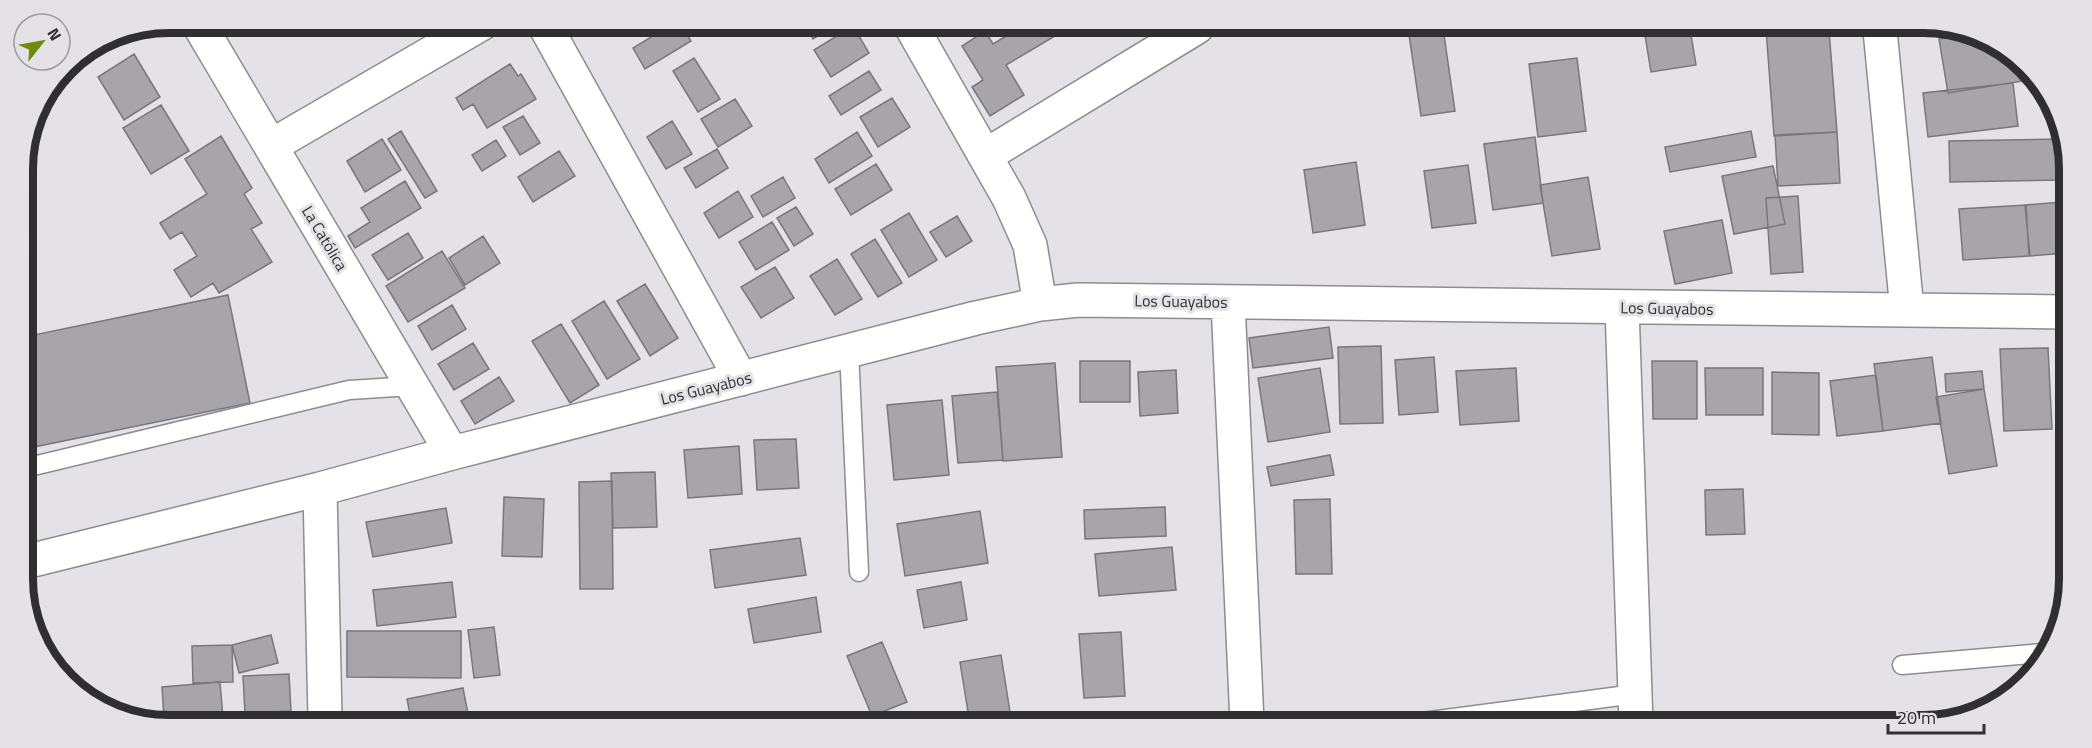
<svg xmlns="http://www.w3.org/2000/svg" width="2092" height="748" font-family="'Titillium Web',sans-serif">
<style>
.building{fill:#a7a5a9;stroke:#78777b;stroke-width:1.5}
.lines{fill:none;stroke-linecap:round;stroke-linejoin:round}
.service-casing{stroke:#8e8c90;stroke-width:21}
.minor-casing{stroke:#8e8c90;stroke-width:36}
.service{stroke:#fff;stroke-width:18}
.minor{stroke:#fff;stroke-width:33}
.labels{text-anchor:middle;stroke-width:6;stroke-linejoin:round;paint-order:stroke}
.street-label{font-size:16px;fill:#2f2f31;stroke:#e4e2e7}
.rim{fill:none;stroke:#2f2f31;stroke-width:8}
</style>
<rect width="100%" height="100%" fill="#e4e2e7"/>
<path class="building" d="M 671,25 L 681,25 L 691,41 L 645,69 L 633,48 Z
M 805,25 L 835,25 L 813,39 Z
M 853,26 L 869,53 L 831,77 L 814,50 Z
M 1002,26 L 1049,26 L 1055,36 L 1006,65 L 1024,95 L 990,116 L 972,87 L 983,80 L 962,46 L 985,31 L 993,44 L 1008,35 Z
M 1408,28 L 1443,28 L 1455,111 L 1421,116 Z
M 1644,29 L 1690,29 L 1696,65 L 1651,72 Z
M 1766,29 L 1829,30 L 1837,132 L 1774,136 Z
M 1974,33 L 2020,64 L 2023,81 L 1948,93 L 1939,39 Z
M 134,54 L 160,97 L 124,120 L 98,77 Z
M 694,58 L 720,99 L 698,112 L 673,71 Z
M 1577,58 L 1586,131 L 1538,137 L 1529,64 Z
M 510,64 L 518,76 L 521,74 L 536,99 L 487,128 L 473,104 L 463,110 L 456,98 Z
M 869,71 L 881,90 L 841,115 L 829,96 Z
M 2013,83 L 2018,126 L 1928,137 L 1923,93 Z
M 892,98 L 910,127 L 878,147 L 860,117 Z
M 735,99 L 752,126 L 718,147 L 701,119 Z
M 161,105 L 189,151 L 151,174 L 123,128 Z
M 523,116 L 540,143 L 520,155 L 503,127 Z
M 672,121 L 692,154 L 666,169 L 647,137 Z
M 401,131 L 437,191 L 425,198 L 388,139 Z
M 1751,131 L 1756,157 L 1670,172 L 1665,147 Z
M 857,132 L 872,156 L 829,183 L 815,159 Z
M 1837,132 L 1840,183 L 1778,186 L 1775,135 Z
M 221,136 L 252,188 L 244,194 L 262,223 L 251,229 L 272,262 L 219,293 L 213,283 L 191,297 L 174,270 L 197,256 L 182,232 L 170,239 L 160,223 L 207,194 L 185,159 Z
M 1535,137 L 1543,203 L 1493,210 L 1484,144 Z
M 382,139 L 401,170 L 365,192 L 347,161 Z
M 2060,139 L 2061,180 L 1950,182 L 1949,141 Z
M 496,140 L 506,156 L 482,171 L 472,155 Z
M 717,149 L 728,168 L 696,188 L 684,168 Z
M 559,151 L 575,176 L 533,202 L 518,177 Z
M 1356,162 L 1365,225 L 1313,233 L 1304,170 Z
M 876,164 L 892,190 L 851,215 L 835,189 Z
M 1468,165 L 1476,223 L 1432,228 L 1424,171 Z
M 1773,166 L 1785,224 L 1734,234 L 1722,176 Z
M 783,177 L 795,198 L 763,217 L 751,196 Z
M 1588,177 L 1600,249 L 1552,256 L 1540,185 Z
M 405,181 L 421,208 L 355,248 L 348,236 L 370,222 L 361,208 Z
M 738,191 L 753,217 L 719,238 L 704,213 Z
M 1798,196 L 1803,272 L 1771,274 L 1766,198 Z
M 2062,202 L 2067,253 L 2030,256 L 2025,205 Z
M 2026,205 L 2029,256 L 1963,260 L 1959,209 Z
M 796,207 L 813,234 L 794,246 L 777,218 Z
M 909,213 L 937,260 L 909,277 L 881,230 Z
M 957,216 L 972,241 L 946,257 L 930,232 Z
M 1722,220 L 1732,273 L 1675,284 L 1664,231 Z
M 772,222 L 789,250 L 756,270 L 739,242 Z
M 408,233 L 423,258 L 388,280 L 372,255 Z
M 483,236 L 500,263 L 465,285 L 449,258 Z
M 875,239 L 902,283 L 878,297 L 851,254 Z
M 442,251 L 465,288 L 408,322 L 386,286 Z
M 837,259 L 862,299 L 835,315 L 810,276 Z
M 775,267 L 794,298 L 761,318 L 741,287 Z
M 645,284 L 678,338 L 650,356 L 617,301 Z
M 228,295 L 250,403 L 24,449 L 24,337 Z
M 604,301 L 640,359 L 607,379 L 572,321 Z
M 452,305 L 466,329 L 432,350 L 418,326 Z
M 561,324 L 599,385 L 570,403 L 532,341 Z
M 1329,327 L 1333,358 L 1253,368 L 1249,338 Z
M 473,343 L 489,369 L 454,390 L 438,364 Z
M 1381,346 L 1383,423 L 1340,424 L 1338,347 Z
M 2048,348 L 2052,429 L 2004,431 L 2000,349 Z
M 1434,357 L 1438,412 L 1399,415 L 1395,360 Z
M 1932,357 L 1941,423 L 1883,431 L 1874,364 Z
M 1080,361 L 1130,361 L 1130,402 L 1080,402 Z
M 1652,361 L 1697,361 L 1697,419 L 1653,419 Z
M 1055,363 L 1062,457 L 1003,461 L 996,367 Z
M 1320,368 L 1330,432 L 1268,442 L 1258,378 Z
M 1516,368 L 1519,421 L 1460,425 L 1456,371 Z
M 1705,368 L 1763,368 L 1763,415 L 1706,415 Z
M 1176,370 L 1178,413 L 1140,416 L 1138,372 Z
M 1982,371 L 1984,389 L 1946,392 L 1945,374 Z
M 1772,372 L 1819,373 L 1819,435 L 1772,434 Z
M 1876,375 L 1883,431 L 1837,436 L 1830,381 Z
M 499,377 L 514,401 L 475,424 L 461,401 Z
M 1984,389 L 1997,466 L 1949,474 L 1936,397 Z
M 997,392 L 1003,460 L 958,463 L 952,396 Z
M 942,400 L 949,475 L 894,480 L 887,405 Z
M 796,439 L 799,488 L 757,490 L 754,440 Z
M 739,446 L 742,494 L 688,498 L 684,450 Z
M 1330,455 L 1334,475 L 1271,486 L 1267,467 Z
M 655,472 L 657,527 L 613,528 L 611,473 Z
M 612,481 L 613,589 L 580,589 L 579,482 Z
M 1743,489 L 1745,534 L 1706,535 L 1705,490 Z
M 504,497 L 544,499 L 542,557 L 502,556 Z
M 1330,499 L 1332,574 L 1296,574 L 1294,500 Z
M 1165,507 L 1166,536 L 1085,539 L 1084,510 Z
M 446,508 L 452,543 L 373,557 L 366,522 Z
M 980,511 L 988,563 L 905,576 L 897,524 Z
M 800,538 L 806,575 L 715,588 L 710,550 Z
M 1172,547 L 1176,590 L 1099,596 L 1095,554 Z
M 452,582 L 456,617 L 377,626 L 373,590 Z
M 961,582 L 967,620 L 924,628 L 917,590 Z
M 816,597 L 821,632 L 754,643 L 748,609 Z
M 494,627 L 500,675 L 474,678 L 468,630 Z
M 347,631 L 461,631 L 461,678 L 347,677 Z
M 1121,632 L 1125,696 L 1084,698 L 1079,634 Z
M 271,635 L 278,663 L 239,673 L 232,645 Z
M 882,642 L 907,702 L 872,716 L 847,656 Z
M 232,645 L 233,682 L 193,683 L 192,646 Z
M 1001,655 L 1010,712 L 969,718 L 960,662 Z
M 289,674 L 291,711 L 245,713 L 243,676 Z
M 220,682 L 223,718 L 164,718 L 162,687 Z
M 463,688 L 469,719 L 411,719 L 407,699 Z"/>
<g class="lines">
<defs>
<path id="service" d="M 849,350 L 859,572
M 25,468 L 349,390 L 412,386
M 1902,665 L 2042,653
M 1415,723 L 1635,694"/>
<path id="minor" d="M 198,23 L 452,453
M 544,24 L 741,379
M 911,26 L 1009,198 L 1030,245 L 1040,304
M 1880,30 L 1907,310
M 271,146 L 481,24
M 985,156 L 1197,27
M 1228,302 L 1247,722
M 1622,307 L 1636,724
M 320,489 L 325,719
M 25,562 L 320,489 L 452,453 L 976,318 L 1040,304 L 1078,300 L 2066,312"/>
</defs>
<use href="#service" class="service-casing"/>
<use href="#minor" class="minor-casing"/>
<use href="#service" class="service"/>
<use href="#minor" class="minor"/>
</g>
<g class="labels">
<g class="street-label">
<text transform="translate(325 238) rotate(59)" y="6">La Católica</text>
<text transform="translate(1181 301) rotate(1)" y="6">Los Guayabos</text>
<text transform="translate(1667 308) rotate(1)" y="6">Los Guayabos</text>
<text transform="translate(706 388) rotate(-14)" y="6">Los Guayabos</text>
</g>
</g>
<path d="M0 0H2092V748H0ZM169 33H1923A136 136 0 0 1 2059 169V579A136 136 0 0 1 1923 715H169A136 136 0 0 1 33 579V169A136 136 0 0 1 169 33Z" fill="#e4e2e7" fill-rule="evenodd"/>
<path class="rim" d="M169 33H1923A136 136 0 0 1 2059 169V579A136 136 0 0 1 1923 715H169A136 136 0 0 1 33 579V169A136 136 0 0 1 169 33Z"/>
<g transform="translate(42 42) rotate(59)"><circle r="28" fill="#e4e2e7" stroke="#9c9a9e" stroke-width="1.5"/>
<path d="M0-4.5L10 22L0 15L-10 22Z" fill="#6d8c0c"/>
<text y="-9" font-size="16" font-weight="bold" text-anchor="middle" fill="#2f2f31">N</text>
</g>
<path d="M1888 724v9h96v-9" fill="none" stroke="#2f2f31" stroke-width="3"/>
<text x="1897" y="724" font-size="18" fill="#2f2f31" stroke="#e4e2e7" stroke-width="4.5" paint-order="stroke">20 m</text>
</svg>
